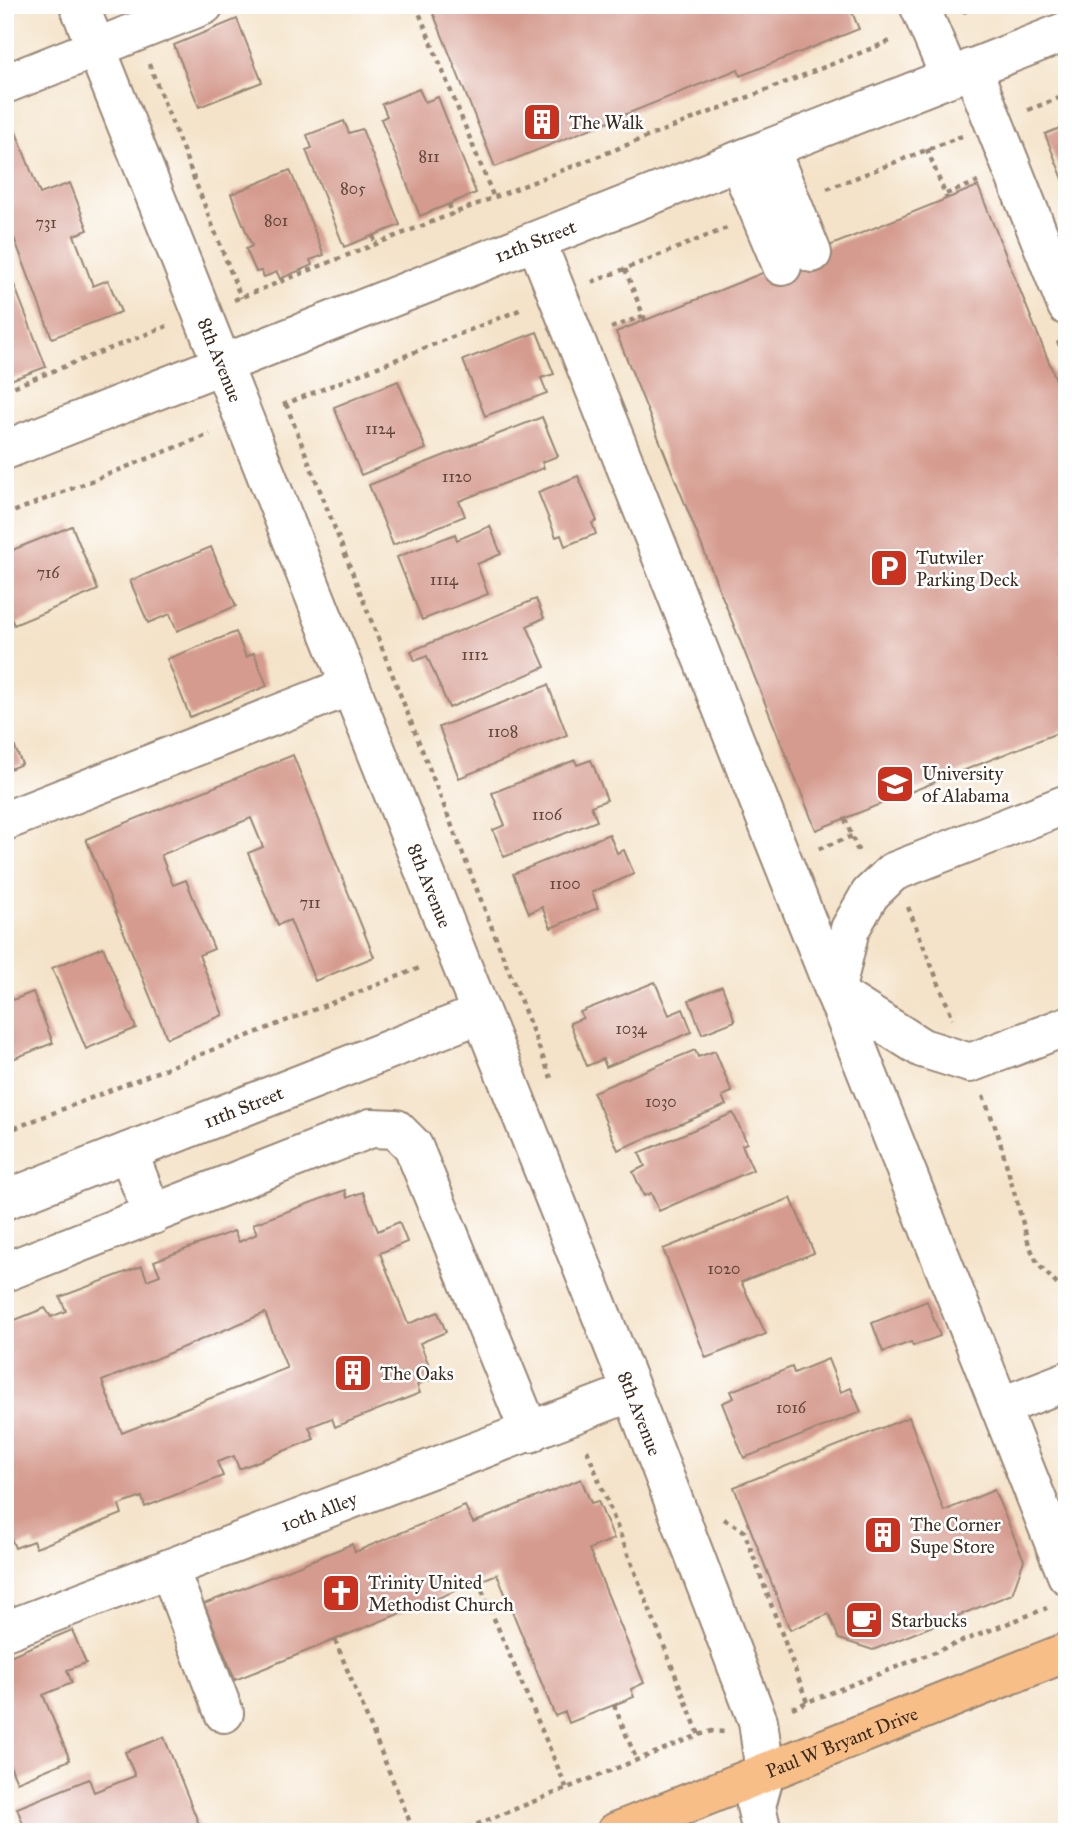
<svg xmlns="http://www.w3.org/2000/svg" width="1072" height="1837" font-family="'IM FELL Great Primer',serif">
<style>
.building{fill:#d59b8f;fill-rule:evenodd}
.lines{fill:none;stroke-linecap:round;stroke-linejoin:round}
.minor-casing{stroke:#988674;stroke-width:42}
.major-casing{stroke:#988674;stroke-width:42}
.path{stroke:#988674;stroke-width:4.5;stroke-dasharray:5 5;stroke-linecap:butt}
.minor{stroke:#fff;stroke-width:38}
.major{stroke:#f7be87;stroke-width:38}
.labels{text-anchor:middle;stroke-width:5;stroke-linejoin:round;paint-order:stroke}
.number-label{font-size:16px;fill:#62463a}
.poi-label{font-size:19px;fill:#3b2a1e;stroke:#fff;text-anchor:start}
.street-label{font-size:19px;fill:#3b2a1e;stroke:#fff}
</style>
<rect width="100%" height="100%" fill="#fff"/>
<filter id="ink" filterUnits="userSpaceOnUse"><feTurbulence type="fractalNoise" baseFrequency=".0143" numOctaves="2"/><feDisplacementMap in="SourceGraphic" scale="14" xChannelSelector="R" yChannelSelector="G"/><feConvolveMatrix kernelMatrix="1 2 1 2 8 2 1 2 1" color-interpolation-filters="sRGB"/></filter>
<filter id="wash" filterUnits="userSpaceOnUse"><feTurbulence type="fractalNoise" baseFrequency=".00686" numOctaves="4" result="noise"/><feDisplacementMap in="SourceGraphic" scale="28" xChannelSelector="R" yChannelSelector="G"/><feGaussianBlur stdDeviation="1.57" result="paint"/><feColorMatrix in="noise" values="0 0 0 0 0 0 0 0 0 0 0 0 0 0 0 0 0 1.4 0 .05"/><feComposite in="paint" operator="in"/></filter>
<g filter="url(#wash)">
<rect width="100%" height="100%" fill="#f4e3c9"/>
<g id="blocks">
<path class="building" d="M 430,5 L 849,5 L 859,29 L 740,76 L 738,69 L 495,167 Z
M 237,19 L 262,82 L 199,107 L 174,45 Z
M 419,89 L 425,102 L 438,97 L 476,193 L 420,216 L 381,119 L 387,116 L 382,104 Z
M 11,119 L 40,194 L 70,183 L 88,230 L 74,235 L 93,286 L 108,280 L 121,312 L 52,338 L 5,214 L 5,121 Z
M 344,121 L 349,133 L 362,129 L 400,225 L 344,247 L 306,150 L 312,148 L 307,135 Z
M 1067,125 L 1067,189 L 1045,134 Z
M 290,170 L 324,255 L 310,260 L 312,265 L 280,279 L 277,272 L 264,277 L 261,271 L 256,272 L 246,249 L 252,246 L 231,194 Z
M 978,186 L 1067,407 L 1067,729 L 816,830 L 616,332 Z
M 5,261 L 46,367 L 5,382 Z
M 537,332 L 554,374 L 541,378 L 547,393 L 485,416 L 463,360 Z
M 398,381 L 426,449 L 361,475 L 334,407 Z
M 542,417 L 558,456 L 542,462 L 544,468 L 459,501 L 465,516 L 393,545 L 369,485 Z
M 578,476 L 597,521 L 592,523 L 596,534 L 565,546 L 561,535 L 556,537 L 538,492 Z
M 72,526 L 98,590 L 14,625 L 5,604 L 5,553 Z
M 490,526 L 501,554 L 477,564 L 488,594 L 422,620 L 397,557 L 455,534 L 457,540 Z
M 211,547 L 236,606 L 177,631 L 170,614 L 148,623 L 130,581 Z
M 536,599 L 544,618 L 527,626 L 545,667 L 449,708 L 427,656 L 415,661 L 411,651 Z
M 236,632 L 246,657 L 254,653 L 267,686 L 190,717 L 167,659 Z
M 548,685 L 567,735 L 459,778 L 439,727 Z
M 5,724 L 22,764 L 5,771 Z
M 293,755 L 374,957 L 315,981 L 290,920 L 278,925 L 248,853 L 263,847 L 251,818 L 161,855 L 173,885 L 186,880 L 214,949 L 199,955 L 223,1015 L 167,1038 L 86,839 Z
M 575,760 L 577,765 L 591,760 L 607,800 L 591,806 L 597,821 L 504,857 L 493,830 L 505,825 L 492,793 Z
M 609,834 L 617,853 L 624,850 L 634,874 L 592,892 L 598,908 L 551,928 L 542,907 L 529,913 L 513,874 Z
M 103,947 L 136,1028 L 86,1049 L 52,968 Z
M 655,982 L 669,1015 L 683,1009 L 692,1032 L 606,1067 L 603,1059 L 587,1066 L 570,1023 L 583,1018 L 580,1012 Z
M 722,986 L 735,1021 L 702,1034 L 689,1000 Z
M 33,992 L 53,1043 L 5,1062 L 5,1003 Z
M 695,1050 L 698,1057 L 715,1051 L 732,1092 L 722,1096 L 726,1105 L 618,1150 L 593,1092 Z
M 733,1113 L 747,1143 L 742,1145 L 753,1170 L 659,1211 L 651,1193 L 644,1196 L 633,1172 L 645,1166 L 639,1153 Z
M 345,1190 L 347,1198 L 363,1192 L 378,1231 L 399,1222 L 407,1242 L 380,1253 L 408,1324 L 438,1312 L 446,1332 L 420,1343 L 434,1378 L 417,1385 L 420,1393 L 335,1427 L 332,1418 L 309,1427 L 314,1439 L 239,1469 L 234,1456 L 217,1462 L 223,1476 L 145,1507 L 142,1497 L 119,1505 L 122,1514 L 36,1548 L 33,1541 L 15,1548 L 5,1522 L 5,1324 L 45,1308 L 51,1317 L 66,1311 L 60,1297 L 142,1266 L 147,1280 L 160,1275 L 154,1261 L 234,1231 L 239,1242 L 257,1234 L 253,1224 ZM 265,1313 L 287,1368 L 122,1433 L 102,1381 Z
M 791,1198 L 814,1253 L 741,1282 L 766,1334 L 706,1358 L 663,1249 Z
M 927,1301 L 940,1336 L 913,1346 L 911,1342 L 883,1352 L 872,1323 Z
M 828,1359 L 841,1392 L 851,1388 L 861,1412 L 744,1458 L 722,1403 L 734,1398 L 731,1391 L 792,1367 L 794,1373 Z
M 909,1417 L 944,1511 L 994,1490 L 1024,1560 L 1012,1594 L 873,1650 L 839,1639 L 829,1614 L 790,1630 L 734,1487 Z
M 581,1479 L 591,1503 L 598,1501 L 614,1539 L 589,1549 L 644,1683 L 631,1689 L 634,1697 L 569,1723 L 565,1712 L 555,1716 L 497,1574 L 235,1680 L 204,1604 L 352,1544 L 355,1552 L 465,1506 L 473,1523 Z
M 72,1630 L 86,1663 L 67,1670 L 72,1683 L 43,1695 L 70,1760 L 17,1782 L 5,1754 L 5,1658 Z
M 164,1737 L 202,1832 L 26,1832 L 17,1808 L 89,1779 L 94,1792 L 135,1776 L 125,1752 Z"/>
</g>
</g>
<g filter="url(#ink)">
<use href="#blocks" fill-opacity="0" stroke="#988674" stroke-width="2"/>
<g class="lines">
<defs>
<g id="minor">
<path id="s1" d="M 79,5 L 632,1392 L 758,1721 L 765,1773 L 756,1806 L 762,1832"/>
<path d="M 919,5 L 950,77"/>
<path d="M 972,68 L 1067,306"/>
<path d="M 5,84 L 204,5"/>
<path d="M 770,149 L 812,253"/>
<path d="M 738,161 L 782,266"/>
<path d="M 536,241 L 1067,1575"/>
<path id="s2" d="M 5,450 L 1067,31"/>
<path d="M 1067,804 L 893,872 L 870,894 L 850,929 L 835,993 L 922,1048 L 970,1063 L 1067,1026"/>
<path d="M 5,821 L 350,686"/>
<path d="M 128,1152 L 153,1215"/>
<path id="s3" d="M 5,1200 L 480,1014"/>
<path d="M 5,1272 L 371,1128 L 396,1129 L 413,1146 L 530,1433"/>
<path d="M 1000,1407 L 1067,1381"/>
<path d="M 169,1569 L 224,1713"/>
<path id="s4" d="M 5,1631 L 632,1392"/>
</g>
<g id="major">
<path id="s5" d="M 616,1832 L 1067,1652"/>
</g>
</defs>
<use href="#minor" class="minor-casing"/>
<use href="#major" class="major-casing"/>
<path class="path" d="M 416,5 L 494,198
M 963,12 L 982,5
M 149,64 L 241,298
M 1028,110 L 1067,95
M 927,149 L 947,199
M 827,189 L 962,136
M 946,194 L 978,182
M 449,204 L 452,215
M 373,236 L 376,245
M 625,269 L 645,320
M 592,282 L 727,228
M 234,300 L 893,40
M 611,328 L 643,316
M 1058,341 L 1067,362
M 5,390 L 167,326
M 286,404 L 551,1078
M 283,405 L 522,309
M 5,515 L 210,434
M 845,819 L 857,849 L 864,846
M 819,849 L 852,836
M 908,907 L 953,1019
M 983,1096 L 997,1131 L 1029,1245 L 1038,1264 L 1067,1295
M 5,1132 L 422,967
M 587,1450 L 699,1735
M 724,1519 L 744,1531 L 807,1702
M 478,1581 L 567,1789
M 335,1640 L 414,1832
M 614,1705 L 637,1761
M 792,1708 L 1047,1608
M 458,1832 L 699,1735 L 712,1731 L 724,1732"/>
<use href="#minor" class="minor"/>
<use href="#major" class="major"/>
</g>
</g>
<defs>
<symbol id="building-square" viewBox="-11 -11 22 22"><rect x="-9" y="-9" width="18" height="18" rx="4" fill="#c8321e" stroke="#fff"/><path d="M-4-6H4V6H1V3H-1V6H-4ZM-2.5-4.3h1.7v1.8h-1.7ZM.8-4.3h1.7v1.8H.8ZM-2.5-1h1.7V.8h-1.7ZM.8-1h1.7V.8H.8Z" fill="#fff"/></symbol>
<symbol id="parking-square" viewBox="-11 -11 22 22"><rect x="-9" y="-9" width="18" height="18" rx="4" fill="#c8321e" stroke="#fff"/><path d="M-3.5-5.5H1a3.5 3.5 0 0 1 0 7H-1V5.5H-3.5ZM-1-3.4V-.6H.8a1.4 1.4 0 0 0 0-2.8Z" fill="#fff"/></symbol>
<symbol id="university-square" viewBox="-11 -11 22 22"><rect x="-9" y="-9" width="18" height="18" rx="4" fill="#c8321e" stroke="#fff"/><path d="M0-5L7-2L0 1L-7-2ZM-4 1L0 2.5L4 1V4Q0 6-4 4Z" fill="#fff"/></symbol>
<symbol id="church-square" viewBox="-11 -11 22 22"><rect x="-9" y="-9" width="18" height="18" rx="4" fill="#c8321e" stroke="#fff"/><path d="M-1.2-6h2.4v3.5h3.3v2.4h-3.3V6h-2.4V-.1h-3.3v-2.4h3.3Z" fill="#fff"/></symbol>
<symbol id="cafe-square" viewBox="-11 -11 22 22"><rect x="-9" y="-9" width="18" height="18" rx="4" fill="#c8321e" stroke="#fff"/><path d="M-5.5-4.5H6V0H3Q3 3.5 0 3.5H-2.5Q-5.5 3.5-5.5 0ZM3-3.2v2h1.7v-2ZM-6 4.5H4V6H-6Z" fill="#fff"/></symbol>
</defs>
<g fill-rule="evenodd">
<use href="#building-square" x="520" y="100" width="44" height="44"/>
<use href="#parking-square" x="867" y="546" width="44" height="44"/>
<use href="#university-square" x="873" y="762" width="44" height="44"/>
<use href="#building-square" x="331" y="1351" width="44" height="44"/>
<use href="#building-square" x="861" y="1513" width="44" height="44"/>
<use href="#church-square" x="319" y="1571" width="44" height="44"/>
<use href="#cafe-square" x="842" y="1598" width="44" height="44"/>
</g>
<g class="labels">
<g class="number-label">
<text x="429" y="162">811</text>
<text x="353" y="194">805</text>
<text x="276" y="226">801</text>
<text x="46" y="228">731</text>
<text x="380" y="434">1124</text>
<text x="457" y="482">1120</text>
<text x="48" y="578">716</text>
<text x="444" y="585">1114</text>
<text x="475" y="660">1112</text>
<text x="503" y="737">1108</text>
<text x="547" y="820">1106</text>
<text x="565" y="889">1100</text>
<text x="310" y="908">711</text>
<text x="631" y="1034">1034</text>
<text x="661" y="1107">1030</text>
<text x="724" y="1274">1020</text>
<text x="791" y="1413">1016</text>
</g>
<g class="poi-label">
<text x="569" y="129">The Walk</text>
<text x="916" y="564">Tutwiler<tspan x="916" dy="22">Parking Deck</tspan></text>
<text x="922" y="780">University<tspan x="922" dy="22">of Alabama</tspan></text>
<text x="380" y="1380">The Oaks</text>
<text x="910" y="1531">The Corner<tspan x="910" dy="22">Supe Store</tspan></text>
<text x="368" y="1589">Trinity United<tspan x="368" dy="22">Methodist Church</tspan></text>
<text x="891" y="1627">Starbucks</text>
</g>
<g class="street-label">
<text dy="7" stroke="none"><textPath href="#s2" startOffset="570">12th Street</textPath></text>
<text dy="7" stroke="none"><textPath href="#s1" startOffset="382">8th Avenue</textPath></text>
<text dy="7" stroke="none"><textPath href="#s1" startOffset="948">8th Avenue</textPath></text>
<text dy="7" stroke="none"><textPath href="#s3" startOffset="256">11th Street</textPath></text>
<text dy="7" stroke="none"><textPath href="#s1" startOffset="1516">8th Avenue</textPath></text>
<text dy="7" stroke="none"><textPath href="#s4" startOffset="336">10th Alley</textPath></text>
<text dy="7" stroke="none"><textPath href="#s5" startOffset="243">Paul W Bryant Drive</textPath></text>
</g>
</g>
<rect width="1072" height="1837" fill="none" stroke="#fff" stroke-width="28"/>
</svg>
